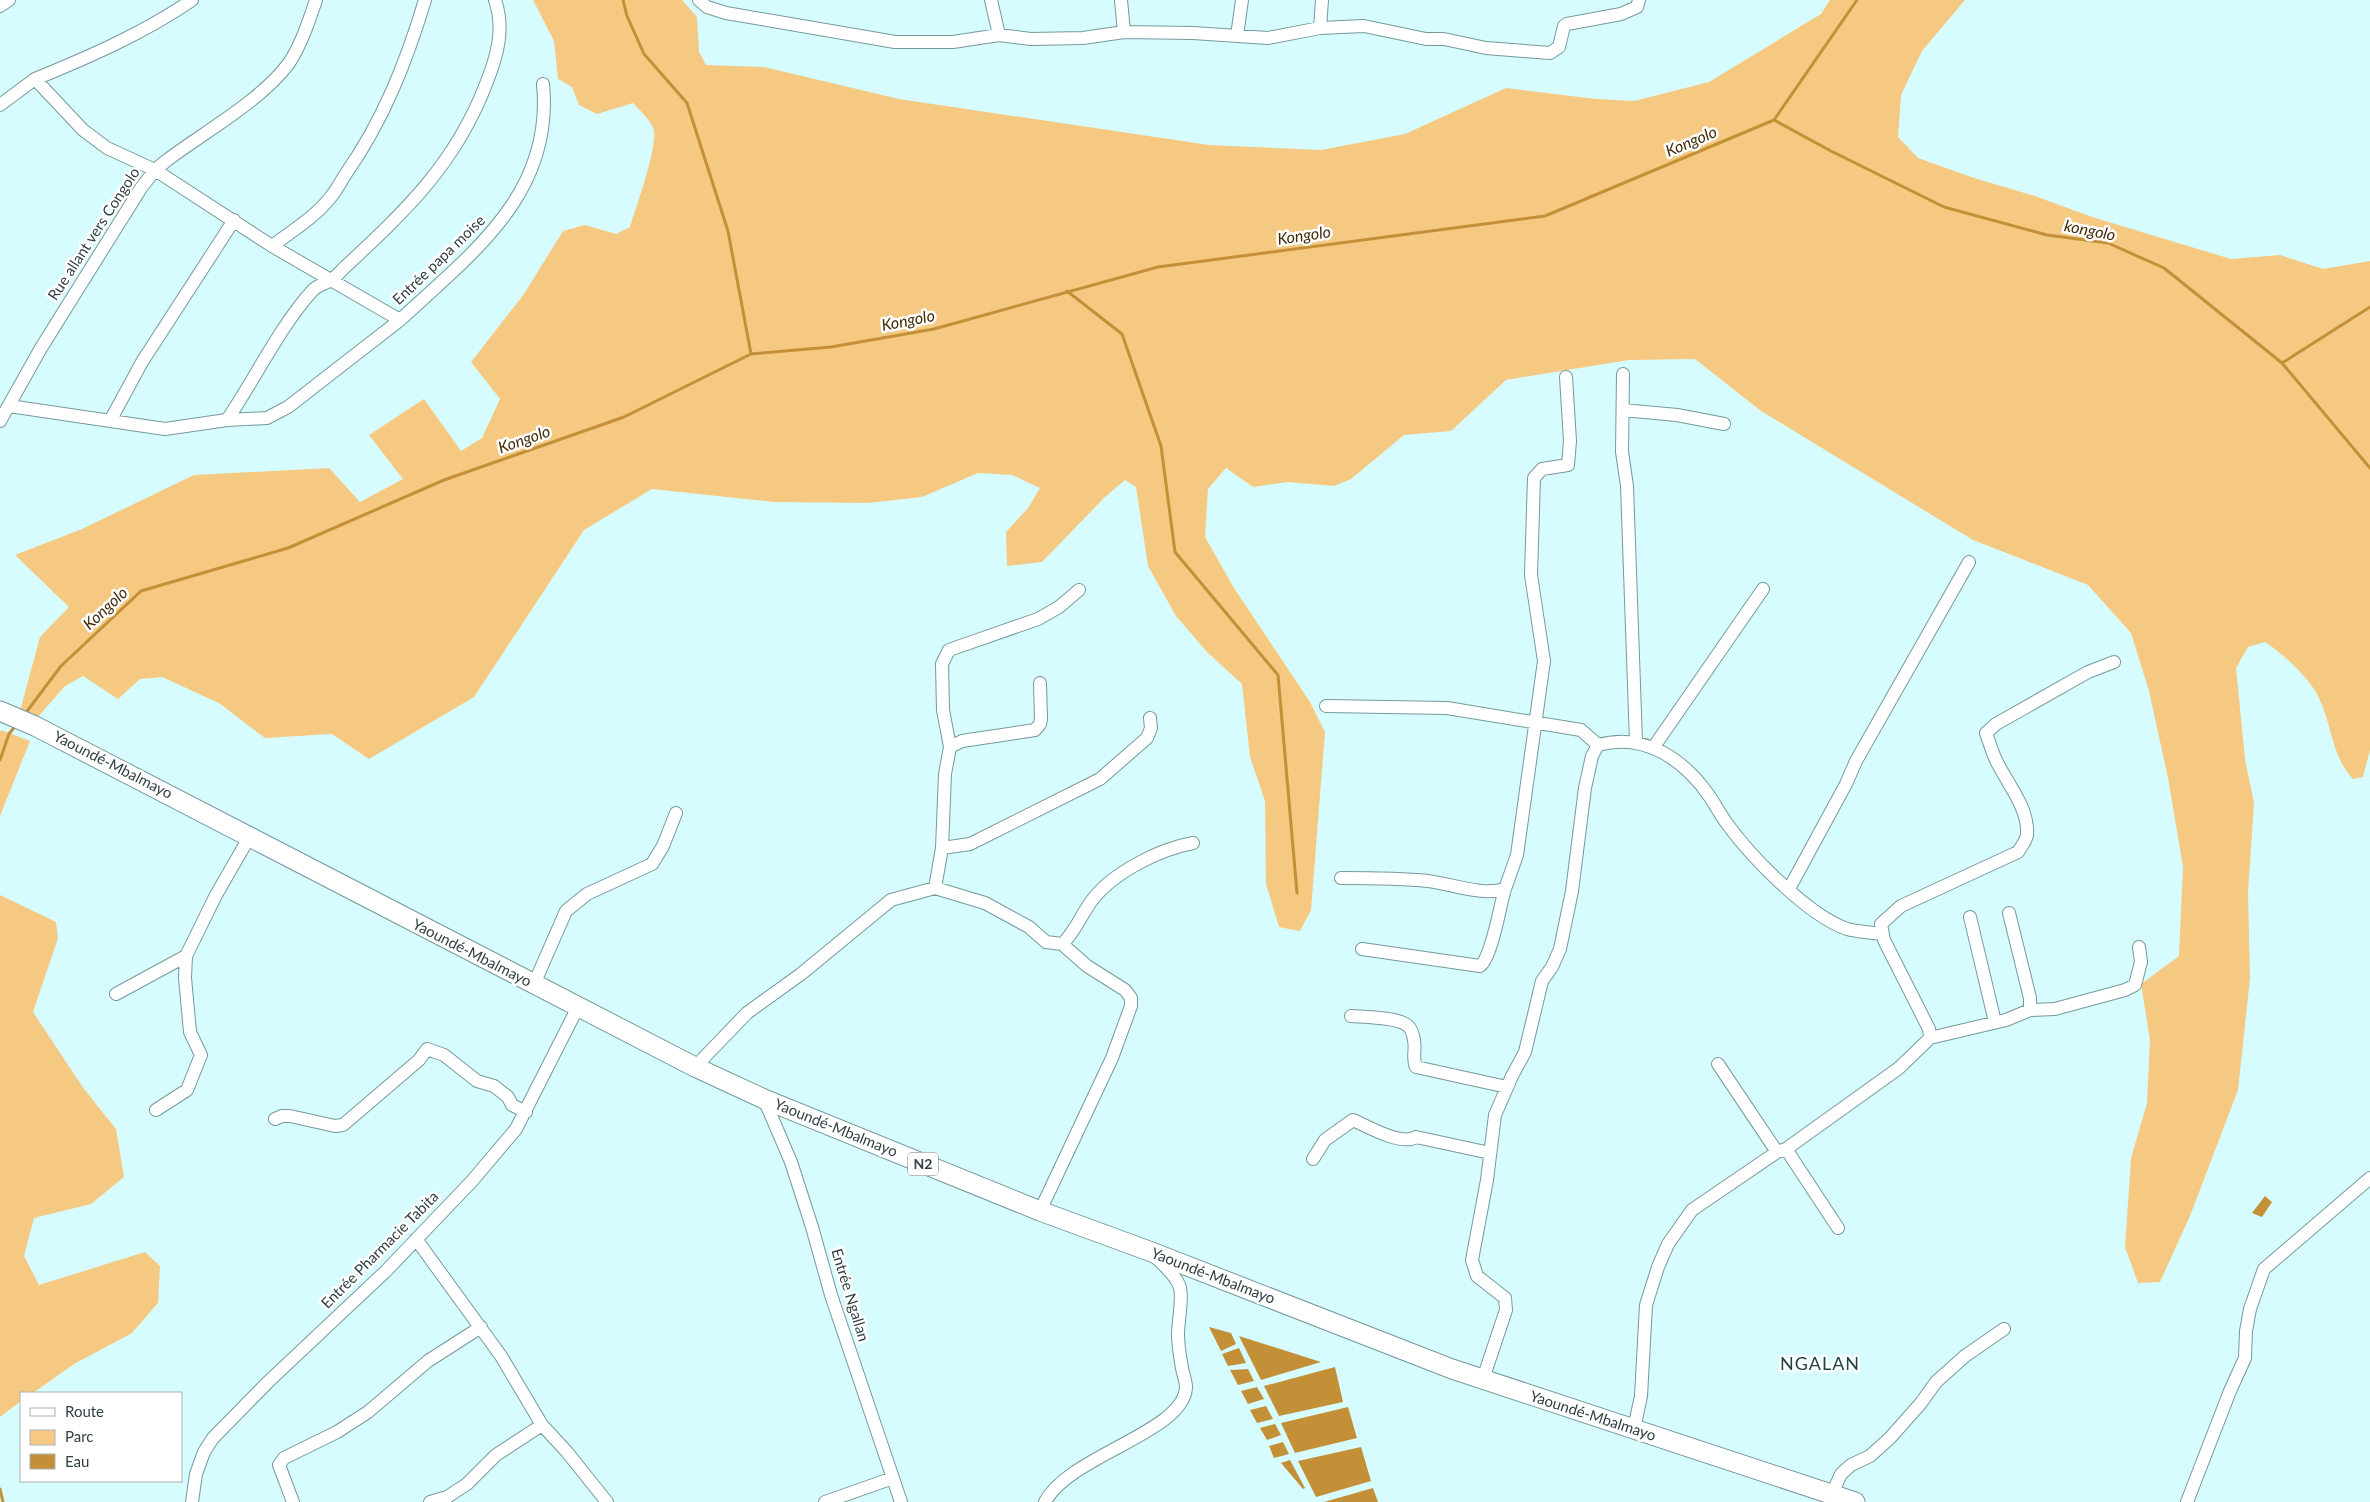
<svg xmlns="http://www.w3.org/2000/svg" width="2370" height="1502" font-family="Lato,sans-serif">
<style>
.green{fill:#f6c982}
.water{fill:#c39038}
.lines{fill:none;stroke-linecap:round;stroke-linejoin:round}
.stream{stroke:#c39038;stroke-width:3}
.minor-casing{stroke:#76999c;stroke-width:14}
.highway-casing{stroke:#76999c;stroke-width:21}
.minor{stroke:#fff;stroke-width:12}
.highway{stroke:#fff;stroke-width:19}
.labels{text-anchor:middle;stroke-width:5;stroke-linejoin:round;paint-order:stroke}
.shield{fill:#fff;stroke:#6e7979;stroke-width:1}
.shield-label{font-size:14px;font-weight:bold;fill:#303f40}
.street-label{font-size:15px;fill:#303f40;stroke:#fff}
.water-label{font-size:16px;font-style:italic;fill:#402b04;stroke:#fff}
.quarter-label{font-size:18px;letter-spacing:1px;fill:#224345;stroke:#fff}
</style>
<rect width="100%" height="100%" fill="#d6fcff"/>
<path class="green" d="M 533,0 L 682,0 L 697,17 L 699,52 L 706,65 L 764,67 L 899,99 L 1209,145 L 1321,150 L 1405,134 L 1506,88 L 1596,99 L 1634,101 L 1709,82 L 1821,14 L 1830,0 L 1965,0 L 1922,51 L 1901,95 L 1898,137 L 1918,158 L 1974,178 L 2035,196 L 2092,217 L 2231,259 L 2280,255 L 2323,269 L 2370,261 L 2370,750 L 2363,777 L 2353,779 C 2331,755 2332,725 2319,698 C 2309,677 2283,654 2265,642 L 2248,647 L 2236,668 L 2245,759 L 2254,803 L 2248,893 L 2250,978 L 2238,1090 L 2190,1216 L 2160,1282 L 2138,1283 L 2125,1247 L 2131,1158 L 2147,1103 L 2150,1040 L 2141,984 L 2179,956 L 2183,867 L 2168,778 L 2149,691 L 2131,633 L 2088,585 L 1973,540 L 1761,411 L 1695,359 L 1629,360 L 1506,380 L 1451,431 L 1404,435 L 1351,479 L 1334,486 L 1288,482 L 1253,487 L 1226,468 L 1208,489 L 1205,537 L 1234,588 L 1310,702 L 1325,732 L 1311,910 L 1300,931 L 1279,927 L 1266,884 L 1265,801 L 1250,757 L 1242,684 L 1207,652 L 1176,616 L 1148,566 L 1136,487 L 1125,480 L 1105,497 L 1042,562 L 1007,566 L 1006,532 L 1028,508 L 1040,488 L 1012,475 L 978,473 L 922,497 L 868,503 L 774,502 L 652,489 L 584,530 L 474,697 L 369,759 L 332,734 L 265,738 L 219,703 L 162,677 L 140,679 L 118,699 L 83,676 L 65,686 L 37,718 L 20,711 L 40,637 L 69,607 L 15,555 L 82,529 L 194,475 L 329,468 L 360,502 L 403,479 L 369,435 L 424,399 L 461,451 L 482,438 L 500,399 L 471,362 L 524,294 L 563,231 L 585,225 L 616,234 L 630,227 C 636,207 657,149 654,131 C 652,121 640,111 633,103 L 597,114 L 579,105 L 572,87 L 558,79 L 554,41 Z
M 1,730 L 30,741 L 0,816 L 0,732 Z
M 0,895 L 56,922 L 58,938 L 33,1012 L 84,1089 L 116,1129 L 124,1177 L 91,1204 L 34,1218 L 24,1256 L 39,1285 L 145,1252 L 160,1266 L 158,1303 L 132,1333 L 74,1364 L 33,1393 L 21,1393 L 21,1401 L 0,1417 Z"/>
<path class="water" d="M 2265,1196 L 2272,1202 L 2262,1217 L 2252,1213 Z
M 1209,1327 L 1231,1333 L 1236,1344 L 1221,1351 Z
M 1239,1336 L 1321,1362 L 1261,1380 Z
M 1239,1348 L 1246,1363 L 1228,1366 L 1222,1354 Z
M 1335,1367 L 1343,1402 L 1279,1416 L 1264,1386 Z
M 1248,1369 L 1254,1381 L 1238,1385 L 1230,1370 Z
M 1257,1387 L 1264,1399 L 1248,1404 L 1241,1391 Z
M 1266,1406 L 1273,1419 L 1257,1423 L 1250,1410 Z
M 1348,1407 L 1357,1438 L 1295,1453 L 1281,1423 Z
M 1275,1424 L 1281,1435 L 1267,1440 L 1260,1428 Z
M 1283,1442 L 1289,1454 L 1274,1458 L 1269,1446 Z
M 1361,1447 L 1371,1481 L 1316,1497 L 1298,1461 Z
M 1290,1460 L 1305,1488 L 1303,1489 L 1281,1463 Z
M 1373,1488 L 1378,1502 L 1324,1502 Z"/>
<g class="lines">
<path class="stream" d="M 623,0 L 627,16 L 644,54 L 687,103 L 728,231 L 751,354
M 1774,120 L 1831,151 L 1944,207 L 2047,235 L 2108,243 L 2164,268 L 2282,363 L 2370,468
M 1067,291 L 1122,334 L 1161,446 L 1175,552 L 1278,675 L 1297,893
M 2282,363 L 2370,307
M 25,714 L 61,666 L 141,591 L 288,548 L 444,480 L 624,417 L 751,354 L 831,347 L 934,329 L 1158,267 L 1545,216 L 1774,120 L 1857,0
M 0,760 L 9,734 L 16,725
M 0,1489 L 3,1502"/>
<defs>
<path id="minor" d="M 699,0 L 707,7 L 726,13 L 895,42 L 953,42 L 999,35 L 1031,39 L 1083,38 L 1124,32 L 1193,33 L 1268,38 L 1320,28 L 1364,26 L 1426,39 L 1444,39 L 1486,48 L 1550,53 L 1559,47 L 1564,26 L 1567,24 L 1621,14 L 1637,7 L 1639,0
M 991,0 L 999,35
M 1121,0 L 1124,32
M 0,6 L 9,0
M 1320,28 L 1322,0
M 1237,36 L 1242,0
M 0,105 L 35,79
M 272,246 C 292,231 315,217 330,198 C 336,191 340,183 345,175 C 383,121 406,63 425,0
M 400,320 C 472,253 554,194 543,84
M 1623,374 L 1622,452 L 1627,486 L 1636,742
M 9,406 L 165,429 L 227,420 L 267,418 L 288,407 L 400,320 L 272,246 L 155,170 L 107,148 L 83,130 L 35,79 C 89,57 144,33 192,0
M 1623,410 L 1677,415 L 1724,424
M 227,420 C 255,379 280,326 313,290 C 318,285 324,284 329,281 C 335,278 339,273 344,268 C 405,211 455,165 486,84 C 497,57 505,29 495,0
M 0,421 L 41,348 L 141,188 L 155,170 L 166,161 C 204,132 261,101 289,63 C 301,45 309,21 316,0
M 110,421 L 142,362 L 234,220
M 1326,706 L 1447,708 L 1581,730 L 1598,745
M 950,747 L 962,741 L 1035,730 L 1040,724 L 1041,719 L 1040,683
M 1653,748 L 1763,589
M 942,848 L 970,844 L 1100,779 L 1147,738 L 1151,728 L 1150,718
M 1341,878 C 1370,878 1399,878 1428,881 C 1452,884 1481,896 1505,889 L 1517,855 L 1544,661 L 1531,575 L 1534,478 L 1542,469 L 1568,465 L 1570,441 L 1566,377
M 935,888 L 942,848 L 945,774 L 950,747 L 943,710 L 942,664 L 949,650 L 1038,619 L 1059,607 L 1079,590
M 1789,889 L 1846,784 L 1856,761 L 1969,562
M 1970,917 L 1995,1022
M 1362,949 L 1480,966 C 1492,957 1500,905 1505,889
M 534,984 L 566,911 L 587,894 L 652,864 L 663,846 L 676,813
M 116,994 L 186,956
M 2030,1010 L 2055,1009 L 2125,990 L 2135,985 L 2141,962 L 2139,947
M 1351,1016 C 1364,1017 1399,1017 1408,1026 C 1412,1029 1413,1035 1414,1040 C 1416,1050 1412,1058 1416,1067 L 1507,1087
M 1930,1038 L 2006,1020 L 2030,1010 L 2030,998 L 2009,913
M 1718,1064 L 1777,1152
M 695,1067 L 747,1013 L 801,974 L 891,900 L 935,888 L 985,903 L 1029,927 L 1046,942 L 1062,944 C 1074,934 1082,913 1093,899 C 1114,872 1160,849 1193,843
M 764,1099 L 791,1162 L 812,1227 L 831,1295 L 901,1502
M 156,1110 L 187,1090 L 201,1055 L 190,1032 L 185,978 L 186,956 L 216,895 L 250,836
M 275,1119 L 282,1116 L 290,1116 L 335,1126 L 343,1125 L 419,1060 L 427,1049 L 444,1055 L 477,1081 L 494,1086 L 508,1097 L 512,1105 L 526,1112
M 1786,1149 L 1838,1228
M 1313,1159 L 1325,1140 L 1353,1120 C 1369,1127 1401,1146 1416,1137 L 1490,1153
M 1040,1211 L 1112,1058 L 1131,1006 L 1131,998 L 1125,990 L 1087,966 L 1062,944
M 416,1239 L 501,1356 L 542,1425 L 567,1452 L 607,1502
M 1483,1379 L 1506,1310 L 1505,1298 L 1477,1276 L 1472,1260 L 1487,1180 L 1495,1115 L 1512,1076 L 1525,1052 L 1542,981 L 1552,967 L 1560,949 L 1572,891 L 1585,788 L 1592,756 L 1598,745 C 1644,732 1684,759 1710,797 C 1716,806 1721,816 1728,825 C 1752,858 1809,916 1847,929 C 1858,932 1870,932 1881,934
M 1634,1429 L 1641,1396 L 1646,1305 L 1658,1267 L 1668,1244 L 1692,1210 L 1777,1152 L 1786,1149 L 1899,1068 L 1930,1038 L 1929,1029 L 1884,940 L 1881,924 L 1901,906 L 2018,852 C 2021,847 2026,841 2027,835 C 2029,810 2010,787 1999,766 C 1993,756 1990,744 1986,733 L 1996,724 L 2088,672 L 2114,662
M 1832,1494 L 1841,1474 L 1851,1465 L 1870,1456 L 1890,1438 L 1921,1403 L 1936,1382 L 1965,1356 L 2004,1329
M 192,1502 L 196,1474 L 204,1452 L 213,1438 L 268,1382 L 386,1271 L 472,1181 L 516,1129 L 578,1007
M 293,1502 L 279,1465 L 284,1458 L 337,1432 L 368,1412 L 428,1361 L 481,1327
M 430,1502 L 447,1497 L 467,1484 L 496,1455 L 542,1425
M 825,1502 L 893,1478
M 1045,1502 C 1068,1456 1185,1432 1186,1387 C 1186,1381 1183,1374 1182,1368 C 1180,1357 1178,1346 1178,1334 C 1178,1322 1183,1297 1180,1288 C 1177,1276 1163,1264 1154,1256
M 2187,1502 L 2230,1391 L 2245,1358 L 2246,1331 L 2250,1309 L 2264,1269 L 2370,1178"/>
<path id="highway" d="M 0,711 L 35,726 L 695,1067 L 764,1099 L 1040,1211 L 1149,1251 L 1452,1369 L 1855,1502"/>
</defs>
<use href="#minor" class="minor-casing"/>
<use href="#highway" class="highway-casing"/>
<use href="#minor" class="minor"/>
<use href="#highway" class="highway"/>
</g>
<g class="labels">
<rect class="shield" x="908" y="1152.5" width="30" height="23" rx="4"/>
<g class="shield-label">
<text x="923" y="1169">N2</text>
</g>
<g class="street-label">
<text transform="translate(94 234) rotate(-57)" y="5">Rue allant vers Congolo</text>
<text transform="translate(439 260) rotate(-44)" y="5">Entrée papa moise</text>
<text transform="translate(113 765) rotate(27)" y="5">Yaoundé-Mbalmayo</text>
<text transform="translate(472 953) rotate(27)" y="5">Yaoundé-Mbalmayo</text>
<text transform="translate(836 1128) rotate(22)" y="5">Yaoundé-Mbalmayo</text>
<text transform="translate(380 1250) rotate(-45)" y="5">Entrée Pharmacie Tabita</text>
<text transform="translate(1213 1276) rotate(21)" y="5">Yaoundé-Mbalmayo</text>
<text transform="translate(850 1295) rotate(73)" y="5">Entrée Ngallan</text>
<text transform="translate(1593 1416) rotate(18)" y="5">Yaoundé-Mbalmayo</text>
</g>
<g class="water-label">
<text transform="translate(1691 141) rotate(-23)" y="6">Kongolo</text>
<text transform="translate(2090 230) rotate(11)" y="6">kongolo</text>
<text transform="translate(1304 235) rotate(-8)" y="6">Kongolo</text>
<text transform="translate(908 320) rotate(-11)" y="6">Kongolo</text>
<text transform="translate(524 439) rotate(-19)" y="6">Kongolo</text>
<text transform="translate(105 608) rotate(-43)" y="6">Kongolo</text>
</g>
<g class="quarter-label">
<text x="1820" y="1370">NGALAN</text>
</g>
</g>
<rect x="20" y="1392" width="162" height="90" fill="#ffffff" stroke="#acb2b3"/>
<rect x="30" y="1408" width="25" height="8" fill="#ffffff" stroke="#acb2b3"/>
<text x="65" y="1417" font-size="15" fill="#303f40">Route</text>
<rect x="30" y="1430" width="25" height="15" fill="#f6c982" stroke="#acb2b3"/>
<text x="65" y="1442" font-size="15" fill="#303f40">Parc</text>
<rect x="30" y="1454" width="25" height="15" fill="#c39038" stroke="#acb2b3"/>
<text x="65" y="1467" font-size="15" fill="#303f40">Eau</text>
</svg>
